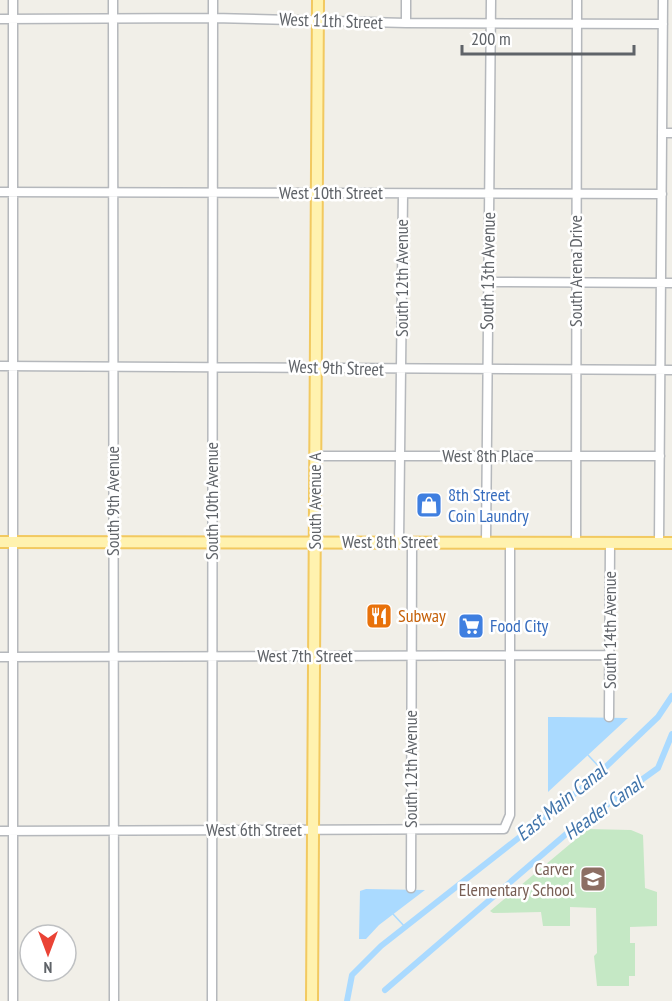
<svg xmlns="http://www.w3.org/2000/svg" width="672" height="1001" font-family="'PT Sans Narrow',sans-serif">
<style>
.green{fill:#c5e8c5}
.water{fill:#aadaff}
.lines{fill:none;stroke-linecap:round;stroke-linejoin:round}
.stream{stroke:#aadaff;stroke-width:1.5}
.canal{stroke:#aadaff;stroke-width:6}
.minor-casing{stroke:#b5b8bc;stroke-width:11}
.major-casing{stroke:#f2c960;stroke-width:14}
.minor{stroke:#fff;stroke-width:8}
.major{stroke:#fff2af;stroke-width:10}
.labels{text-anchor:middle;stroke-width:5;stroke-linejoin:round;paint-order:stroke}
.street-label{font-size:18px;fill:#5f6368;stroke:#fff}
.shop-label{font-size:18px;fill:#366cbe;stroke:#fff;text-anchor:start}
.food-label{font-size:18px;fill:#c56008;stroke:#fff;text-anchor:start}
.education-label{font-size:18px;fill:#785e54;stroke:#fff;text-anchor:end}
.water-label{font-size:20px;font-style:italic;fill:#4174aa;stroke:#fff}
</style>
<rect width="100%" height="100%" fill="#f1efe8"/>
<path class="green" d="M 588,829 L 631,830 L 643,835 L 645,888 L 657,892 L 657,926 L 630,927 L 630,943 L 635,943 L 635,976 L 629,976 L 629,986 L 597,986 L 594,956 L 597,953 L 596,908 L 570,907 L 570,926 L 543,926 L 541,912 L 493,913 L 490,911 Z"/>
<path class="water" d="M 548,717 L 559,717 L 628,718 L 548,792 Z
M 366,889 L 425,890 L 379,925 L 366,939 L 359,939 L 360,891 Z"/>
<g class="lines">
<path class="stream" d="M 588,755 L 602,770
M 393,914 L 405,927"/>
<path class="canal" d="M 385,990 L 565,835 L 658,768 L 672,734
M 347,1001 L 352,975 L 381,946 L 591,781 L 658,717 L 672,696"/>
<defs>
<path id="minor" d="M 13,0 L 13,1001
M 113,0 L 114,1001
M 406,0 L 406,23
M 0,19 L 213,18 L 406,23 L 663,24
M 662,133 L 672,133
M 0,192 L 662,194
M 488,282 L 672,283
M 0,366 L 672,370
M 315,456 L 660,456
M 399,542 L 403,194
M 486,542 L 491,0
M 576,542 L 577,0
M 659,543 L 663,0
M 0,657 L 610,655
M 609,717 L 610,543
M 0,831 L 504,829 L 510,815 L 510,542
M 411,888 L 412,542
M 212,1001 L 213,0"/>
<path id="major" d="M 0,542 L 672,543
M 312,1001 L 318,0"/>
</defs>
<use href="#minor" class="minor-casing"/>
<use href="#major" class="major-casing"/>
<use href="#minor" class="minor"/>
<use href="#major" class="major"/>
</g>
<defs>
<symbol id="shop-square" viewBox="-11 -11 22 22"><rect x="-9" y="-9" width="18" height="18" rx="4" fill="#3f7fe0" stroke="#fff"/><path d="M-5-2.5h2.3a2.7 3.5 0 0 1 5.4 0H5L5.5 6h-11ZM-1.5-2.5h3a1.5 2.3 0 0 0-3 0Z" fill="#fff"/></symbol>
<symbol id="restaurant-square" viewBox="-11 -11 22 22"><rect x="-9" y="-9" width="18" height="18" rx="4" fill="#e8710a" stroke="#fff"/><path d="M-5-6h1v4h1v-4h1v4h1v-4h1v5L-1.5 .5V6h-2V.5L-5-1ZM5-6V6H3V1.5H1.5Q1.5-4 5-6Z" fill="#fff"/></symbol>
<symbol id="supermarket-square" viewBox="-11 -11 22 22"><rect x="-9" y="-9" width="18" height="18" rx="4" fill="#3f7fe0" stroke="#fff"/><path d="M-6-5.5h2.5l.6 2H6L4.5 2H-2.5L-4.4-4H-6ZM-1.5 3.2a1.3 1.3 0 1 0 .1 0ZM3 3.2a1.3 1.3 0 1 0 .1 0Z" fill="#fff"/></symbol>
<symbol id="school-square" viewBox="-11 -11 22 22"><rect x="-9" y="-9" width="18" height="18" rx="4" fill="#8d6e63" stroke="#fff"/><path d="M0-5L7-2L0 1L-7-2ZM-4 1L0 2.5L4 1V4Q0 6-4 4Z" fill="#fff"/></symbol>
</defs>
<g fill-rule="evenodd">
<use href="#shop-square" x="414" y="490" width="30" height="30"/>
<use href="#restaurant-square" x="364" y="601" width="30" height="30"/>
<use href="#supermarket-square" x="456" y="611" width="30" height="30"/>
<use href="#school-square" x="578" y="864" width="30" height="30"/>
</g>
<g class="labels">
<g class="street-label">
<text transform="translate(331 21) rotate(2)" y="6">West 11th Street</text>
<text x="331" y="199">West 10th Street</text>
<text transform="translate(488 271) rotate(-89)" y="6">South 13th Avenue</text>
<text transform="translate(576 271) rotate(-90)" y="6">South Arena Drive</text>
<text transform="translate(402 278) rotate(-90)" y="6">South 12th Avenue</text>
<text transform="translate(336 368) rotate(2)" y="6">West 9th Street</text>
<text x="488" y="462">West 8th Place</text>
<text transform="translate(113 501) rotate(-90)" y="6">South 9th Avenue</text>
<text transform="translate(212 501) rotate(-90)" y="6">South 10th Avenue</text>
<text transform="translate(315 501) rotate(-90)" y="6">South Avenue A</text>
<text x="390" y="548">West 8th Street</text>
<text transform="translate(610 630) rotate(-90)" y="6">South 14th Avenue</text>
<text x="305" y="662">West 7th Street</text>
<text transform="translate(411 769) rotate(-90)" y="6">South 12th Avenue</text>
<text x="254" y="836">West 6th Street</text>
</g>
<g class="shop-label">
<text x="448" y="501">8th Street<tspan x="448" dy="21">Coin Laundry</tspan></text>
<text x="490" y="632">Food City</text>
</g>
<g class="food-label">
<text x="398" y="622">Subway</text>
</g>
<g class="education-label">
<text x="574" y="875">Carver<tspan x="574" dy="21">Elementary School</tspan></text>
</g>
<g class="water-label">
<text transform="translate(561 802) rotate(-39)" y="7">East Main Canal</text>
<text transform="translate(603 808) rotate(-36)" y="7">Header Canal</text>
</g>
</g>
<g transform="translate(48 953) rotate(180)"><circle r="28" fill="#ffffff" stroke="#bfc1c3" stroke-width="1.5"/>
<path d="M0-4.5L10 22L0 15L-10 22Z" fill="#ea4335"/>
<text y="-9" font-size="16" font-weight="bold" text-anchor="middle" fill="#5f6368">N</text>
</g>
<path d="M462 45v9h172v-9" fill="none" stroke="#5f6368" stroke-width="3"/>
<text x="471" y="45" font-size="18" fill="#5f6368" stroke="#ffffff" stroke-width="4.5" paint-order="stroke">200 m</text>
</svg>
